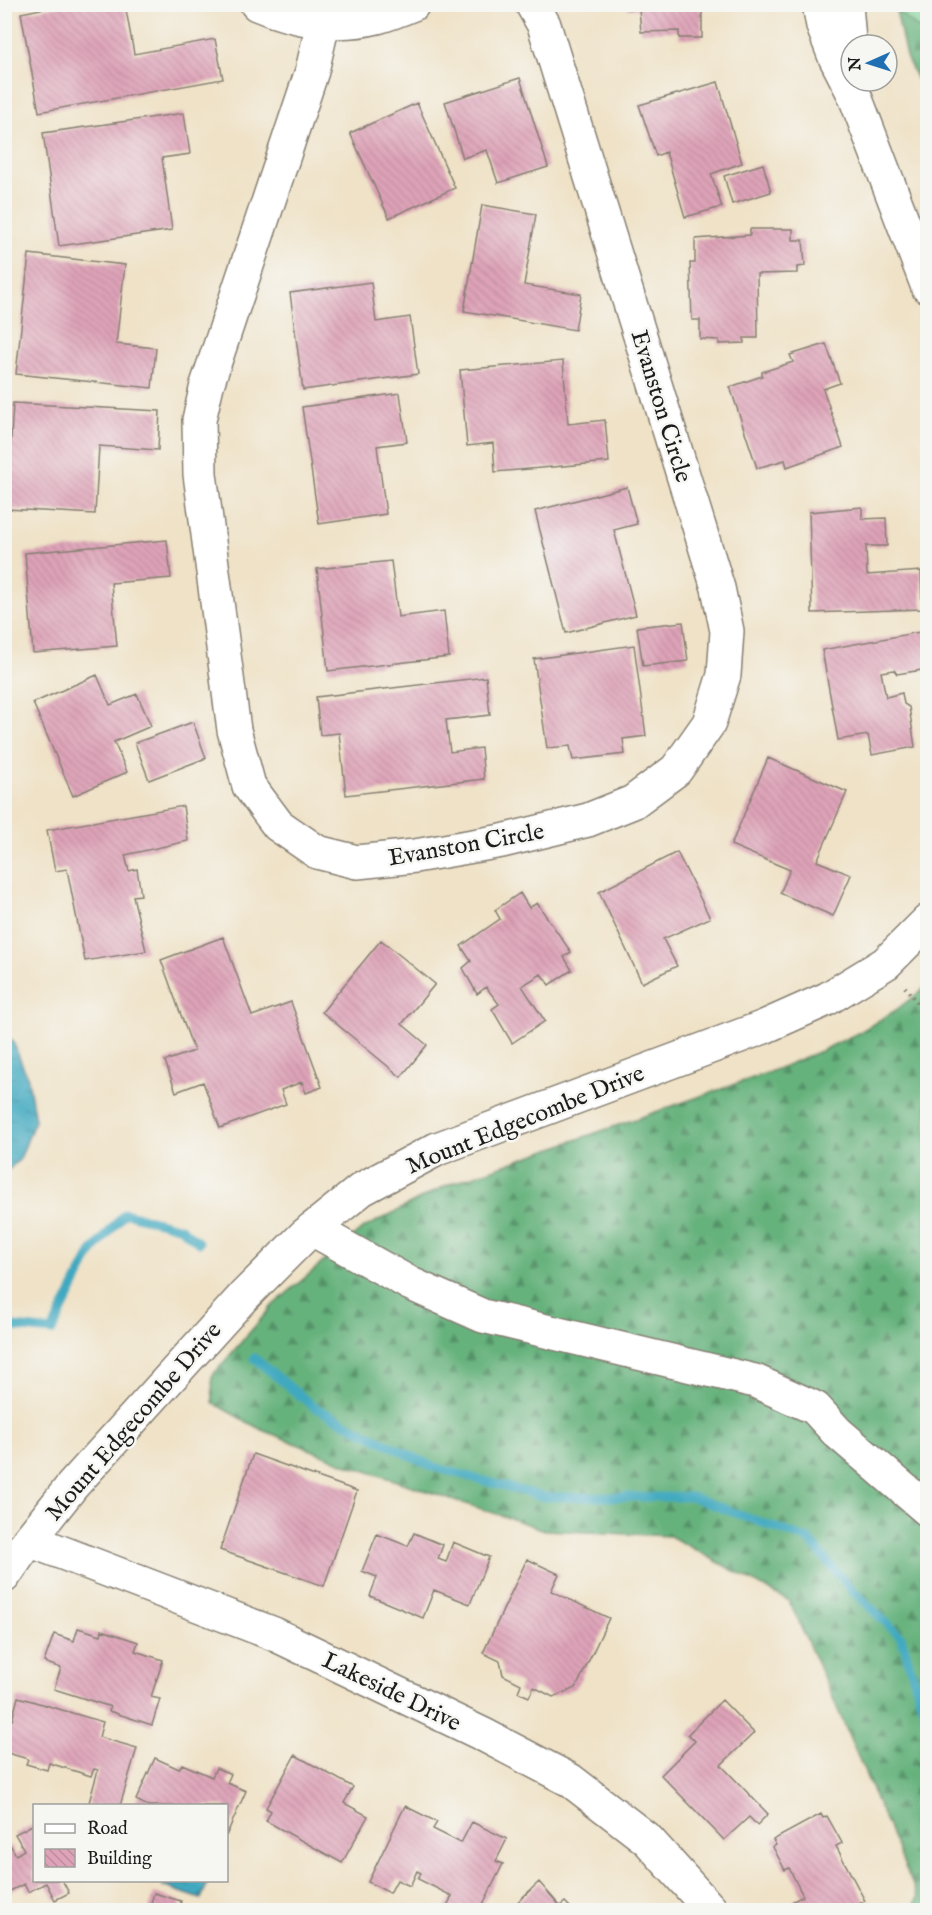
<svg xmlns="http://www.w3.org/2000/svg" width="932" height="1915" font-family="'IM FELL English',serif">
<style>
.grass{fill:url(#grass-dots);stroke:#4c7658;stroke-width:1.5}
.forest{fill:url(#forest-firs);stroke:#41674c;stroke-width:1.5}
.water{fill:url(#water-ripples);stroke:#2e626e;stroke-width:1.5}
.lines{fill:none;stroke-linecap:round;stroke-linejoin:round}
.stream{stroke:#40a9c0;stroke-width:9}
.building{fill:url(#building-back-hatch)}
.street-casing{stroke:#867f72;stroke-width:36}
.secondary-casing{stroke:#867f72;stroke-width:36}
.path{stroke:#867f72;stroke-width:4;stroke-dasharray:1.5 4.5;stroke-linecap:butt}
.street{stroke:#fff;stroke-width:33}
.secondary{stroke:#fff;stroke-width:33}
.labels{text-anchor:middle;stroke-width:5;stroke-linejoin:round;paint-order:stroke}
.street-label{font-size:24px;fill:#1c1c1c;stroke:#f6f6f2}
</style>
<defs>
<pattern id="grass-dots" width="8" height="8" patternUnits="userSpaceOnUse" patternTransform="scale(1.5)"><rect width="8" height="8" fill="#7dd093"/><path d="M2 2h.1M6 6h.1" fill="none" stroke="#6bb27e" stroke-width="1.8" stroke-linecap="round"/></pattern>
<pattern id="forest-firs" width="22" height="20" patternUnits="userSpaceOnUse" patternTransform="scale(1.5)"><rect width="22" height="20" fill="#66b27d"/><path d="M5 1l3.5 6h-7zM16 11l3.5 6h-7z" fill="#539066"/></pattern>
<pattern id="water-ripples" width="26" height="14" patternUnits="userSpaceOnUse" patternTransform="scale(1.5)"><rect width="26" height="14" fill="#40a9c0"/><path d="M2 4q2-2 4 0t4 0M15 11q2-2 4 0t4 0" fill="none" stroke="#35899b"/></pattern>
<pattern id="building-back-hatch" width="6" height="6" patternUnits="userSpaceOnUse" patternTransform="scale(1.5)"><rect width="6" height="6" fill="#dea3b8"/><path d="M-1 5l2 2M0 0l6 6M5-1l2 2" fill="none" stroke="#be8c9e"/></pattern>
</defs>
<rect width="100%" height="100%" fill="#f6f6f2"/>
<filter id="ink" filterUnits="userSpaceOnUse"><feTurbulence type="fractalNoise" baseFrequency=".0167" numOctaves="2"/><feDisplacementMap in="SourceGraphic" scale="12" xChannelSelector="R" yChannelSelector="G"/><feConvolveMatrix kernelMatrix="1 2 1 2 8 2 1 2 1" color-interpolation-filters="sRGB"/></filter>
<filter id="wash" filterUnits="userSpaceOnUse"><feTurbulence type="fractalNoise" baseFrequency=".008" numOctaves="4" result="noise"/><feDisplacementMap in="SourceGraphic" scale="24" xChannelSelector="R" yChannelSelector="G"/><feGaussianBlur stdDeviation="1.35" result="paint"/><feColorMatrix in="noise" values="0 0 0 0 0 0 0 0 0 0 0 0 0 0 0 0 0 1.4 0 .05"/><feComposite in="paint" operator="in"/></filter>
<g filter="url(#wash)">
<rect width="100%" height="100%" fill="#efe2c7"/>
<path class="grass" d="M 896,5 L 927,5 L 927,36 L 896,10 Z"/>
<path class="forest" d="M 896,10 L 927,36 L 927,100 L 906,57 Z
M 927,986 L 927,1910 L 912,1910 L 918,1897 L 832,1696 L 789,1601 L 670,1536 L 545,1530 L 348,1465 L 258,1428 L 213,1403 L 212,1376 L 273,1305 L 362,1229 L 447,1185 L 767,1073 L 823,1050 L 860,1032 L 896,1010 Z"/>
<path class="water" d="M 5,1031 L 14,1044 L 28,1079 L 35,1120 L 20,1159 L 5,1173 Z
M 165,1880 L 198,1881 L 207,1884 L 201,1899 L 163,1886 Z"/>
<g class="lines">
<path class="stream" d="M 4,1326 L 52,1331 L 91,1253 L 125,1213 L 181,1228 L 199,1243
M 254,1358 L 314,1407 L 433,1467 L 544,1497 L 692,1497 L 809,1540 L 849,1587 L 901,1637 L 928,1725"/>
</g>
<g id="blocks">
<path class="building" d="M 65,4 L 125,4 L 134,54 L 215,39 L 223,79 L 39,112 L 21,13 Z
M 628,4 L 702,4 L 702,38 L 679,38 L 679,31 L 641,32 L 639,9 L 628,9 Z
M 520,78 L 548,167 L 498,183 L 487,150 L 463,158 L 445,102 Z
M 718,82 L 742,163 L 711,174 L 722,207 L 685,217 L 666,152 L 656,156 L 639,105 Z
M 417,103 L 455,188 L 389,218 L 350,133 Z
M 184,113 L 190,154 L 162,158 L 172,230 L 59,246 L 43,133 Z
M 763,164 L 771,192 L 732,204 L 724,176 Z
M 482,205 L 536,214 L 524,285 L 581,294 L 575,330 L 464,311 Z
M 750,229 L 793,229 L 793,240 L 803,240 L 805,266 L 797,267 L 797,273 L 757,274 L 758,338 L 744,338 L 744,343 L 719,344 L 719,340 L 700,339 L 700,320 L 692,320 L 690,263 L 695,263 L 695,239 L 750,235 Z
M 29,254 L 125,265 L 116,344 L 156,348 L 152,388 L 16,374 Z
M 371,282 L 376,322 L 410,317 L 418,374 L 303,390 L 290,293 Z
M 826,344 L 840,383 L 823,389 L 843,447 L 787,467 L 785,460 L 757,468 L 730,387 L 762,376 L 762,372 L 793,362 L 790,355 Z
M 563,361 L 568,424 L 605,420 L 609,462 L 495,472 L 493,443 L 467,446 L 460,370 Z
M 400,393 L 407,442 L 377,446 L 386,514 L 319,524 L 302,407 Z
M 13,403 L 160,411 L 158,450 L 99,446 L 95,514 L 7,509 Z
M 627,487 L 637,524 L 614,530 L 636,615 L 566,633 L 535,511 Z
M 862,507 L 862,519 L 886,518 L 887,546 L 866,546 L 867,575 L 921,571 L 922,609 L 812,613 L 809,512 Z
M 167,540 L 171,578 L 111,583 L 117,646 L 33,653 L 25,553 Z
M 391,561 L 398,617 L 444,611 L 449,657 L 328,671 L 317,569 Z
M 683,622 L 688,661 L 643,666 L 637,627 Z
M 925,631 L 928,642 L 928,669 L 897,674 L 894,670 L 881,672 L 886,697 L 902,693 L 904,704 L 909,707 L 915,747 L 872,755 L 868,735 L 838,740 L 822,650 Z
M 634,645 L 646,736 L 623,739 L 625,754 L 573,760 L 570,746 L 547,748 L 534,659 Z
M 97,675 L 110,705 L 137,694 L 151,726 L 114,742 L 127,772 L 73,796 L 33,703 Z
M 486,677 L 490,715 L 446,720 L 450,752 L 481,748 L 484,779 L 346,795 L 339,733 L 320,735 L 316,697 Z
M 193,722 L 206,758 L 149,780 L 135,743 Z
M 768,758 L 847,792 L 817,861 L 851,875 L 833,916 L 780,893 L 790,870 L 731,845 Z
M 183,806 L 188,841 L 125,855 L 129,871 L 137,869 L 141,895 L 133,896 L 146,951 L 85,961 L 67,869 L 55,871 L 47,830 Z
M 677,852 L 710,918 L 663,939 L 677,966 L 642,983 L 599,892 Z
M 520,893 L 529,908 L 537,903 L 571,952 L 564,957 L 572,970 L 549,985 L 541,974 L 522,986 L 545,1021 L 512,1043 L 492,1009 L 499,1004 L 486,987 L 477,994 L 463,968 L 471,961 L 461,946 L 500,919 L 495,910 Z
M 223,937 L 252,1016 L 291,1002 L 322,1087 L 306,1093 L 302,1082 L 281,1090 L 286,1104 L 220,1128 L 203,1082 L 176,1092 L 165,1061 L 194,1051 L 161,960 Z
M 381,940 L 435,984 L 402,1024 L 427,1045 L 401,1077 L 322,1012 Z
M 253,1454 L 357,1491 L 324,1586 L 220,1550 Z
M 414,1533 L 443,1545 L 438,1559 L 446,1562 L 453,1542 L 489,1557 L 470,1604 L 434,1590 L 423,1618 L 370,1596 L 377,1577 L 362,1571 L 377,1534 L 408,1546 Z
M 527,1559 L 559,1574 L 551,1591 L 609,1618 L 576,1688 L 553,1697 L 534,1687 L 529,1697 L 518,1692 L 521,1684 L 503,1675 L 500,1661 L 483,1653 Z
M 78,1628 L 101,1635 L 102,1630 L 138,1642 L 135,1651 L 163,1660 L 151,1697 L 160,1699 L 152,1725 L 109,1711 L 111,1707 L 54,1689 L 61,1668 L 44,1662 L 54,1634 L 74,1641 Z
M 18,1697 L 103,1722 L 99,1737 L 137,1748 L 120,1806 L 88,1806 L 98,1770 L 94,1769 L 91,1776 L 49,1763 L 47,1770 L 26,1764 L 28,1759 L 4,1752 L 4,1725 L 6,1718 L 12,1720 Z
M 722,1700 L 754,1733 L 721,1765 L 768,1814 L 757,1825 L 749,1817 L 724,1840 L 661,1775 L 695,1741 L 688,1734 Z
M 295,1755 L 353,1787 L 344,1803 L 368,1816 L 342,1863 L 266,1821 L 271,1811 L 266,1808 Z
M 155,1758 L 179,1769 L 182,1764 L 212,1777 L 216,1768 L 231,1774 L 227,1783 L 246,1791 L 226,1836 L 226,1806 L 148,1806 L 136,1800 Z
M 405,1806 L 437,1822 L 433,1829 L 461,1843 L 472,1822 L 507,1839 L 496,1861 L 503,1864 L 480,1910 L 445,1910 L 452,1896 L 418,1879 L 421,1873 L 417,1871 L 410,1886 L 397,1880 L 390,1893 L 368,1882 Z
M 821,1814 L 823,1818 L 827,1816 L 842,1843 L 836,1846 L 865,1901 L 847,1910 L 798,1910 L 793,1901 L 803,1896 L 789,1868 L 785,1870 L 773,1847 L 776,1845 L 773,1840 Z
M 34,1824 L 34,1880 L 62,1880 L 69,1893 L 55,1900 L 46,1883 L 28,1892 L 24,1884 L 4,1894 L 4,1849 L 11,1846 L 16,1855 L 24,1850 L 15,1834 Z
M 539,1882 L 560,1906 L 565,1902 L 573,1910 L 513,1910 L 511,1908 Z
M 154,1893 L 181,1901 L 180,1907 L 187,1910 L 149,1910 Z"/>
</g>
</g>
<g filter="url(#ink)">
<use href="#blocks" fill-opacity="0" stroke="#867f72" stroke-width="1.5"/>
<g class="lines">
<defs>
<path id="street" d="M 257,4 C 294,20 337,27 377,17 C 389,14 401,9 413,4
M 323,23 L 312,71 L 207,385 L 199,420 L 200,474 L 234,730 L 249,786 L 278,825 L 317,852 L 357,862 L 415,856 L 502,841 L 588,820 L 633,802 L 676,770 L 709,723 L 724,675 L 727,631 L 718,588 L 544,25 L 532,4
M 312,1229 L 411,1284 L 483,1316 L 755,1381 L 815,1408 L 837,1432 L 928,1510
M 29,1540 L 274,1634 L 484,1735 L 570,1780 L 648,1840 L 711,1910"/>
<path id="secondary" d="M 819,4 L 823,26 L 835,57 L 854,94 L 928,287
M 846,4 L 851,66
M 4,1576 L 29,1540 L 72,1486 L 244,1296 L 305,1235 L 362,1189 L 437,1149 L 764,1027 L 827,999 L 886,963 L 928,921"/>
</defs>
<use href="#street" class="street-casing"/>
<use href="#secondary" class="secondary-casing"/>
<path class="path" d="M 905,987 L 928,1016"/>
<use href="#street" class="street"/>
<use href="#secondary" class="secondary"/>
</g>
</g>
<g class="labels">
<g class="street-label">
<text transform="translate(662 406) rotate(73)" y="8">Evanston Circle</text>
<text transform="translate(466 844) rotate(-10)" y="8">Evanston Circle</text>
<text transform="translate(525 1119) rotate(-22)" y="8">Mount Edgecombe Drive</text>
<text transform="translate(133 1421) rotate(-49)" y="8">Mount Edgecombe Drive</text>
<text transform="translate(392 1691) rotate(26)" y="8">Lakeside Drive</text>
</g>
</g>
<rect width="932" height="1915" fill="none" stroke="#f6f6f2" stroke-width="24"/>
<rect x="33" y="1804" width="195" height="78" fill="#f6f6f2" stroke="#9f9f9c" stroke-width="1.5"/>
<rect x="45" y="1824" width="30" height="9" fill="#ffffff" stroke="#9f9f9c" stroke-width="1.5"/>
<text x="87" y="1834" font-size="18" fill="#1c1c1c">Road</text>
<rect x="45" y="1849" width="30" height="18" fill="url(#building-back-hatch)" stroke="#9f9f9c" stroke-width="1.5"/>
<text x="87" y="1864" font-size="18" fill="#1c1c1c">Building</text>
<g transform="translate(869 63) rotate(267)"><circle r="28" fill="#f6f6f2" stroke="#9f9f9c" stroke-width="1.5"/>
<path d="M0-4.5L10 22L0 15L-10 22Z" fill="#1f6fb2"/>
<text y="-9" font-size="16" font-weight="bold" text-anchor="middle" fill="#1c1c1c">N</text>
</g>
</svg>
